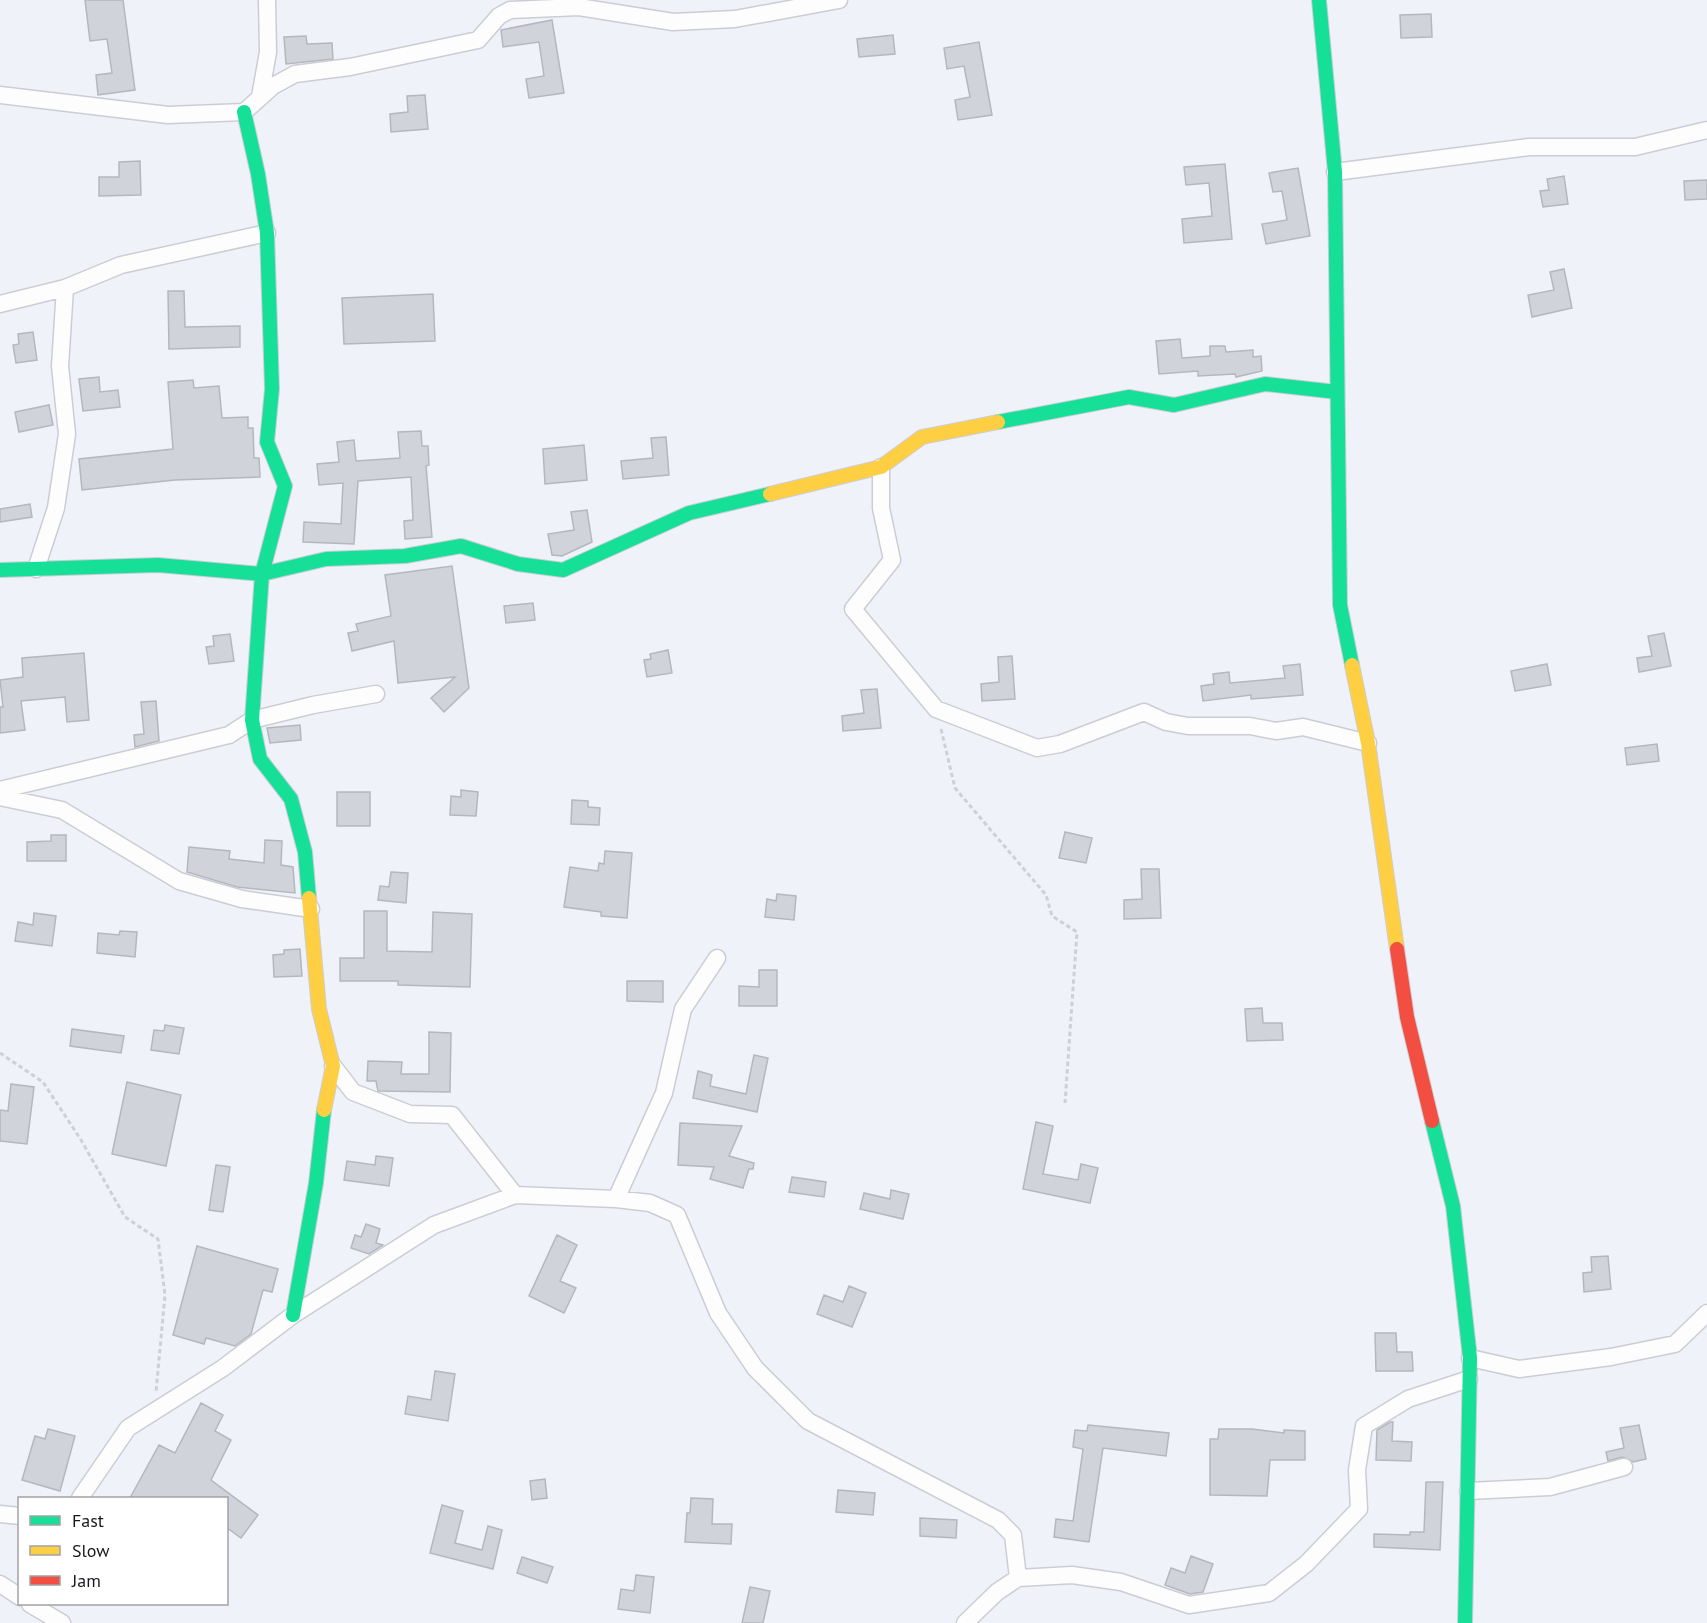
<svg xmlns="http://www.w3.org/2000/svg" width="1707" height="1623" font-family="'PT Sans',sans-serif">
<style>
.building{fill:#d1d3da;stroke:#b5b7be;stroke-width:1.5}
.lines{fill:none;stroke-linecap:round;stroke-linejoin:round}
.street-casing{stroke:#cccdd4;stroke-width:19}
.fast-casing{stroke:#cccdd4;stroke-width:16}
.slow-casing{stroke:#cccdd4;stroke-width:16}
.jam-casing{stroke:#cccdd4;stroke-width:16}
.path{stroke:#d0d0d3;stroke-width:3;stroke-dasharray:4.5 3;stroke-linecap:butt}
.street{stroke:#fdfdfe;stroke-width:16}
.fast{stroke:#16e098;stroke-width:14}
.slow{stroke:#ffcf43;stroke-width:14}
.jam{stroke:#f24e42;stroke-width:14}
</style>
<rect width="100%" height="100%" fill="#f0f2fa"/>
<path class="building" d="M 85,0 L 123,0 L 135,90 L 98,95 L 96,75 L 112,73 L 107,39 L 90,41 Z
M 1431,14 L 1432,37 L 1401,38 L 1400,15 Z
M 552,20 L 564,93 L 529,98 L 526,79 L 544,76 L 539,42 L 503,47 L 501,30 Z
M 893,35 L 895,54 L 859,57 L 857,39 Z
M 306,36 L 307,44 L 332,43 L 333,59 L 286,64 L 284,37 Z
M 979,42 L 992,115 L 958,120 L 955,100 L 970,97 L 964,66 L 947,69 L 944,48 Z
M 425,95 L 428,129 L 391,132 L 390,114 L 408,112 L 407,96 Z
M 140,161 L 141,195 L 99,196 L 99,177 L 119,177 L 119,162 Z
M 1225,164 L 1232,239 L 1184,243 L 1182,219 L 1212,216 L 1209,183 L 1186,185 L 1184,167 Z
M 1298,168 L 1310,236 L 1266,244 L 1262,224 L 1287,220 L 1282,191 L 1273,192 L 1269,173 Z
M 1564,176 L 1568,204 L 1543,207 L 1540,191 L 1549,190 L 1547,179 Z
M 1707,180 L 1707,199 L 1685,200 L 1684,181 Z
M 1564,269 L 1572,308 L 1532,317 L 1528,295 L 1554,290 L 1550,272 Z
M 168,291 L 184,291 L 185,327 L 240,326 L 240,347 L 169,349 Z
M 433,294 L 435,341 L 344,344 L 342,298 Z
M 33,332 L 37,360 L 16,363 L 13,345 L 19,344 L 18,334 Z
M 1180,339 L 1182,358 L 1210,356 L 1210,346 L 1225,346 L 1226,352 L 1253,350 L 1253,357 L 1261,356 L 1262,371 L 1236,377 L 1235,374 L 1198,376 L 1198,371 L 1159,374 L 1156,341 Z
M 99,377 L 100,392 L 118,390 L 120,407 L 83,411 L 79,379 Z
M 193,380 L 194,388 L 219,386 L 222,418 L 248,417 L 248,428 L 253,428 L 254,458 L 259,458 L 260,477 L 175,480 L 82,490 L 79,459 L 173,449 L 168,382 Z
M 49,405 L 53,425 L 19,432 L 15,412 Z
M 421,431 L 422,446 L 428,446 L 429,465 L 426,466 L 432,537 L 405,539 L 404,521 L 413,520 L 411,477 L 358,481 L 354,544 L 303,542 L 304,522 L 341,524 L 343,483 L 319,485 L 317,464 L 339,462 L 337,442 L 354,440 L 356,461 L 400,458 L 398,432 Z
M 666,437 L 669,475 L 623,479 L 621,461 L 653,458 L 651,438 Z
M 584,445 L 587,480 L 545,484 L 543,449 Z
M 30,504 L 32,517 L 0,522 L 0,509 Z
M 587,510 L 592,542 L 562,556 L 552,555 L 548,534 L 574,530 L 571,512 Z
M 452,566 L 469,688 L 444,712 L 431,698 L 455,677 L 398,683 L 394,641 L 352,651 L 348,633 L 358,631 L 356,624 L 391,616 L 385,575 Z
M 533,603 L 535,620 L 506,623 L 504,606 Z
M 1664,633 L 1671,666 L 1639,672 L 1637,658 L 1652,656 L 1648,636 Z
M 230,634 L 234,661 L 209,664 L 206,647 L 214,646 L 213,636 Z
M 668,650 L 672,673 L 647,677 L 644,660 L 651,659 L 650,654 Z
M 84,653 L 89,720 L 67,722 L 65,697 L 21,701 L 25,730 L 0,733 L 0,707 L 3,707 L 0,680 L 23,677 L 22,658 Z
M 1012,656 L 1015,699 L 982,701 L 981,684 L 999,682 L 998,657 Z
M 1300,664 L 1303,695 L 1251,699 L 1251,695 L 1203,701 L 1201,686 L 1214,684 L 1213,674 L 1229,672 L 1230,683 L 1285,678 L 1283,666 Z
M 1547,664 L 1551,685 L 1515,691 L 1511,671 Z
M 877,689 L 881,728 L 843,731 L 842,716 L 864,713 L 861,690 Z
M 156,701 L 159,741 L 135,747 L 134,735 L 144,734 L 141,702 Z
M 300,725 L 301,740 L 270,743 L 267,728 Z
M 1657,744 L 1659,761 L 1627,765 L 1625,748 Z
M 461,790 L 478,792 L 476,816 L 450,815 L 451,796 L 461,797 Z
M 337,792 L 370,792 L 370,826 L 337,826 Z
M 572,800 L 588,801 L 588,807 L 600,808 L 599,825 L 571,824 Z
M 1065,832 L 1092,838 L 1086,863 L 1059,858 Z
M 51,835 L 66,835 L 66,861 L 27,861 L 27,842 L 51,841 Z
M 265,840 L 282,841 L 281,865 L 293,867 L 295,893 L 237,887 L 187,872 L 189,847 L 230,851 L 229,859 L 264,863 Z
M 605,851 L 632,853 L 627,918 L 601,916 L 601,912 L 564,907 L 570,867 L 598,871 L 599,863 L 604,864 Z
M 1141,869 L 1159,869 L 1161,918 L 1124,919 L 1124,900 L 1142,899 Z
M 391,872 L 408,873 L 406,903 L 378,900 L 380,886 L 389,887 Z
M 777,894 L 796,896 L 794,920 L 765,917 L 767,899 L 776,901 Z
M 364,911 L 387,911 L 387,951 L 432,952 L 433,912 L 472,914 L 470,987 L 398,985 L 398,981 L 340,981 L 340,958 L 364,958 Z
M 34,913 L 56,916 L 52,946 L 15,941 L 18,922 L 33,925 Z
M 120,931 L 137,932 L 135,957 L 97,953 L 98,933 L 119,935 Z
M 300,949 L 302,976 L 274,977 L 273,955 L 284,954 L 284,950 Z
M 759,970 L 777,970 L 777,1006 L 739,1006 L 739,986 L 759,987 Z
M 627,981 L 663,981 L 663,1002 L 627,1001 Z
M 1262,1008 L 1263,1023 L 1282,1023 L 1283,1040 L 1247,1041 L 1245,1009 Z
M 165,1025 L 184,1028 L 179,1054 L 151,1050 L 154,1030 L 164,1031 Z
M 72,1029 L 124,1036 L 121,1053 L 70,1046 Z
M 429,1032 L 451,1033 L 450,1092 L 378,1091 L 376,1081 L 367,1081 L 368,1061 L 402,1062 L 401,1074 L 429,1074 Z
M 754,1055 L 768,1058 L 757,1112 L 693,1098 L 698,1071 L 712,1075 L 710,1086 L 746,1094 Z
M 127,1082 L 181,1095 L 166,1166 L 112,1154 Z
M 11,1084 L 34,1087 L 27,1144 L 0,1141 L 0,1110 L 8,1111 Z
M 1036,1122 L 1053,1126 L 1043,1174 L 1078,1180 L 1081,1164 L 1098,1168 L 1090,1203 L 1023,1189 Z
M 680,1123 L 742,1126 L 729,1156 L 754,1163 L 753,1169 L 749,1169 L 743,1188 L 710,1179 L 714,1167 L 678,1165 Z
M 376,1156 L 393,1158 L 389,1186 L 344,1180 L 347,1161 L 375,1165 Z
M 216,1165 L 230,1167 L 223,1212 L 209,1210 Z
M 792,1177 L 826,1182 L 824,1197 L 789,1192 Z
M 891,1190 L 909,1194 L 903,1219 L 860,1209 L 864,1193 L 890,1199 Z
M 366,1224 L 380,1229 L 376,1243 L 383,1245 L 369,1254 L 351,1248 L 355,1235 L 361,1237 Z
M 557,1235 L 577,1245 L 560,1281 L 576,1288 L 564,1313 L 529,1296 Z
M 197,1246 L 278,1269 L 272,1292 L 263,1290 L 251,1334 L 235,1346 L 206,1338 L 204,1344 L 173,1335 Z
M 1608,1256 L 1611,1289 L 1584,1292 L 1583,1273 L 1592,1272 L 1591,1257 Z
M 849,1286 L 866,1293 L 852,1327 L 817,1314 L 824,1295 L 843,1302 Z
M 1375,1333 L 1396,1333 L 1397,1352 L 1412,1352 L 1413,1371 L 1376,1371 Z
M 435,1371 L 455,1374 L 448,1421 L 405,1414 L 408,1396 L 431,1400 Z
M 201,1403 L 223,1415 L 215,1431 L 231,1440 L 211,1480 L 258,1515 L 241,1538 L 226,1527 L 226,1498 L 130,1498 L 159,1445 L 175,1453 Z
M 1390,1422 L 1393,1422 L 1392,1441 L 1412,1442 L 1411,1461 L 1376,1460 L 1377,1430 Z
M 1088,1425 L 1169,1433 L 1166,1456 L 1103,1448 L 1089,1542 L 1054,1537 L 1056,1519 L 1073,1521 L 1083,1449 L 1073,1447 L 1075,1430 L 1087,1431 Z
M 1639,1425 L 1646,1459 L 1633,1462 L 1622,1457 L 1608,1461 L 1606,1452 L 1624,1448 L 1620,1428 Z
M 48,1429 L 75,1436 L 60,1491 L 22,1480 L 35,1436 L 45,1439 Z
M 1219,1429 L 1252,1429 L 1284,1433 L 1284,1430 L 1305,1431 L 1305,1460 L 1270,1460 L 1267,1496 L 1210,1495 L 1210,1439 L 1218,1439 Z
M 545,1479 L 547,1498 L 532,1500 L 530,1481 Z
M 1426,1482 L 1443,1482 L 1440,1550 L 1374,1547 L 1374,1534 L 1410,1535 L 1410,1532 L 1424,1532 Z
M 838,1490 L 875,1493 L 873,1515 L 836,1512 Z
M 691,1498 L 713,1499 L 712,1524 L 732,1524 L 731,1544 L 685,1542 L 687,1513 L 690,1513 Z
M 442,1505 L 463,1511 L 455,1543 L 482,1550 L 488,1526 L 502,1530 L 493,1569 L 430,1553 Z
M 920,1518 L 957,1520 L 956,1538 L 920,1536 Z
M 1191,1556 L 1213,1564 L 1203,1592 L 1190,1594 L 1165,1585 L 1171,1568 L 1185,1573 Z
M 522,1557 L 553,1567 L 547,1583 L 517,1573 Z
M 636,1575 L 654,1577 L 650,1613 L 618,1609 L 621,1589 L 634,1591 Z
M 750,1587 L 770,1591 L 763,1623 L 742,1623 Z"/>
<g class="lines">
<defs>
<path id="street" d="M 0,95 L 168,115 L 244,112 L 273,86 L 295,74 L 350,67 L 478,40 L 499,16 L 510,10 L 579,7 L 673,22 L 735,19 L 839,0
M 260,97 L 268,52 L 267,0
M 1335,172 L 1529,147 L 1635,147 L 1707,130
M 0,304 L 65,288 L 121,265 L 267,233
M 881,467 L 881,508 L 892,560 L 853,609 L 936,709 L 1037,748 L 1060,744 L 1144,712 L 1166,722 L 1188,726 L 1250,726 L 1276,731 L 1303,727 L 1368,743
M 36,569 L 56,508 L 67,434 L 60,366 L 65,288
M 0,790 L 229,735 L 252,720 L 313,705 L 376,694
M 0,797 L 62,810 L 179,881 L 242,899 L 311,909
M 333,1066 L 353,1092 L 410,1114 L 452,1115 L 515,1195
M 616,1199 L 664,1093 L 683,1009 L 717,958
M 1470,1358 L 1519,1369 L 1611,1357 L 1675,1344 L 1707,1313
M 1468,1491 L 1550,1487 L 1624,1467
M 80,1498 L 128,1428 L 223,1368 L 293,1315 L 434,1225 L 515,1195 L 616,1199 L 650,1203 L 677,1215 L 718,1313 L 755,1368 L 808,1421 L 998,1520 L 1013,1535 L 1018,1578
M 0,1514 L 20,1516
M 0,1584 L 20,1597
M 30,1604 L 62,1623
M 965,1623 L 997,1592 L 1018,1578 L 1072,1575 L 1121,1582 L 1189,1605 L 1269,1593 L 1306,1564 L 1359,1509 L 1357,1470 L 1364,1426 L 1408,1399 L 1469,1379"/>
<path id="fast" d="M 1319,0 L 1335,172 L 1340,605 L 1352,665
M 244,112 L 258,174 L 267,233 L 272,389 L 267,442 L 285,486 L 262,574 L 252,720 L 260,759 L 291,799 L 305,852 L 309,898
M 998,422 L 1129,397 L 1174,405 L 1265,384 L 1337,392
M 0,570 L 158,565 L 262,574 L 326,559 L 405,556 L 461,546 L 518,564 L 563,570 L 689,513 L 770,494
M 1432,1121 L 1453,1206 L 1470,1358 L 1465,1623
M 293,1315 L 316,1183 L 324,1110"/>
<path id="slow" d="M 770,494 L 881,467 L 922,437 L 998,422
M 1352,665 L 1368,743 L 1397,949
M 309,898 L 319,1009 L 333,1066 L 324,1110"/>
<path id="jam" d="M 1397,949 L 1407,1017 L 1432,1121"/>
</defs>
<use href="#street" class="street-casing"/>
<use href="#fast" class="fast-casing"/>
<use href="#slow" class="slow-casing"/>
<use href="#jam" class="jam-casing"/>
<path class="path" d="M 941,729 L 955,788 L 1046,895 L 1052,916 L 1077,932 L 1065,1103
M 0,1053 L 43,1082 L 81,1140 L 125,1217 L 158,1239 L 165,1295 L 156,1392"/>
<use href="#street" class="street"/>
<use href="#fast" class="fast"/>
<use href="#slow" class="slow"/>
<use href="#jam" class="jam"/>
</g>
<rect x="18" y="1497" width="210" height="108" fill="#ffffff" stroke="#a2a3a5" stroke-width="1.5"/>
<rect x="30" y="1516" width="30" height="9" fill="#16e098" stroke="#a2a3a5" stroke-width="1.5"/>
<text x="72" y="1527" font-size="18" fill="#17181e">Fast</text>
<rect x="30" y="1546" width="30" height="9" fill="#ffcf43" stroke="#a2a3a5" stroke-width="1.5"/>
<text x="72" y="1557" font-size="18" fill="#17181e">Slow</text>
<rect x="30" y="1576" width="30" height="9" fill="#f24e42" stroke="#a2a3a5" stroke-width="1.5"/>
<text x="72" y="1587" font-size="18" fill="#17181e">Jam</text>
</svg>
